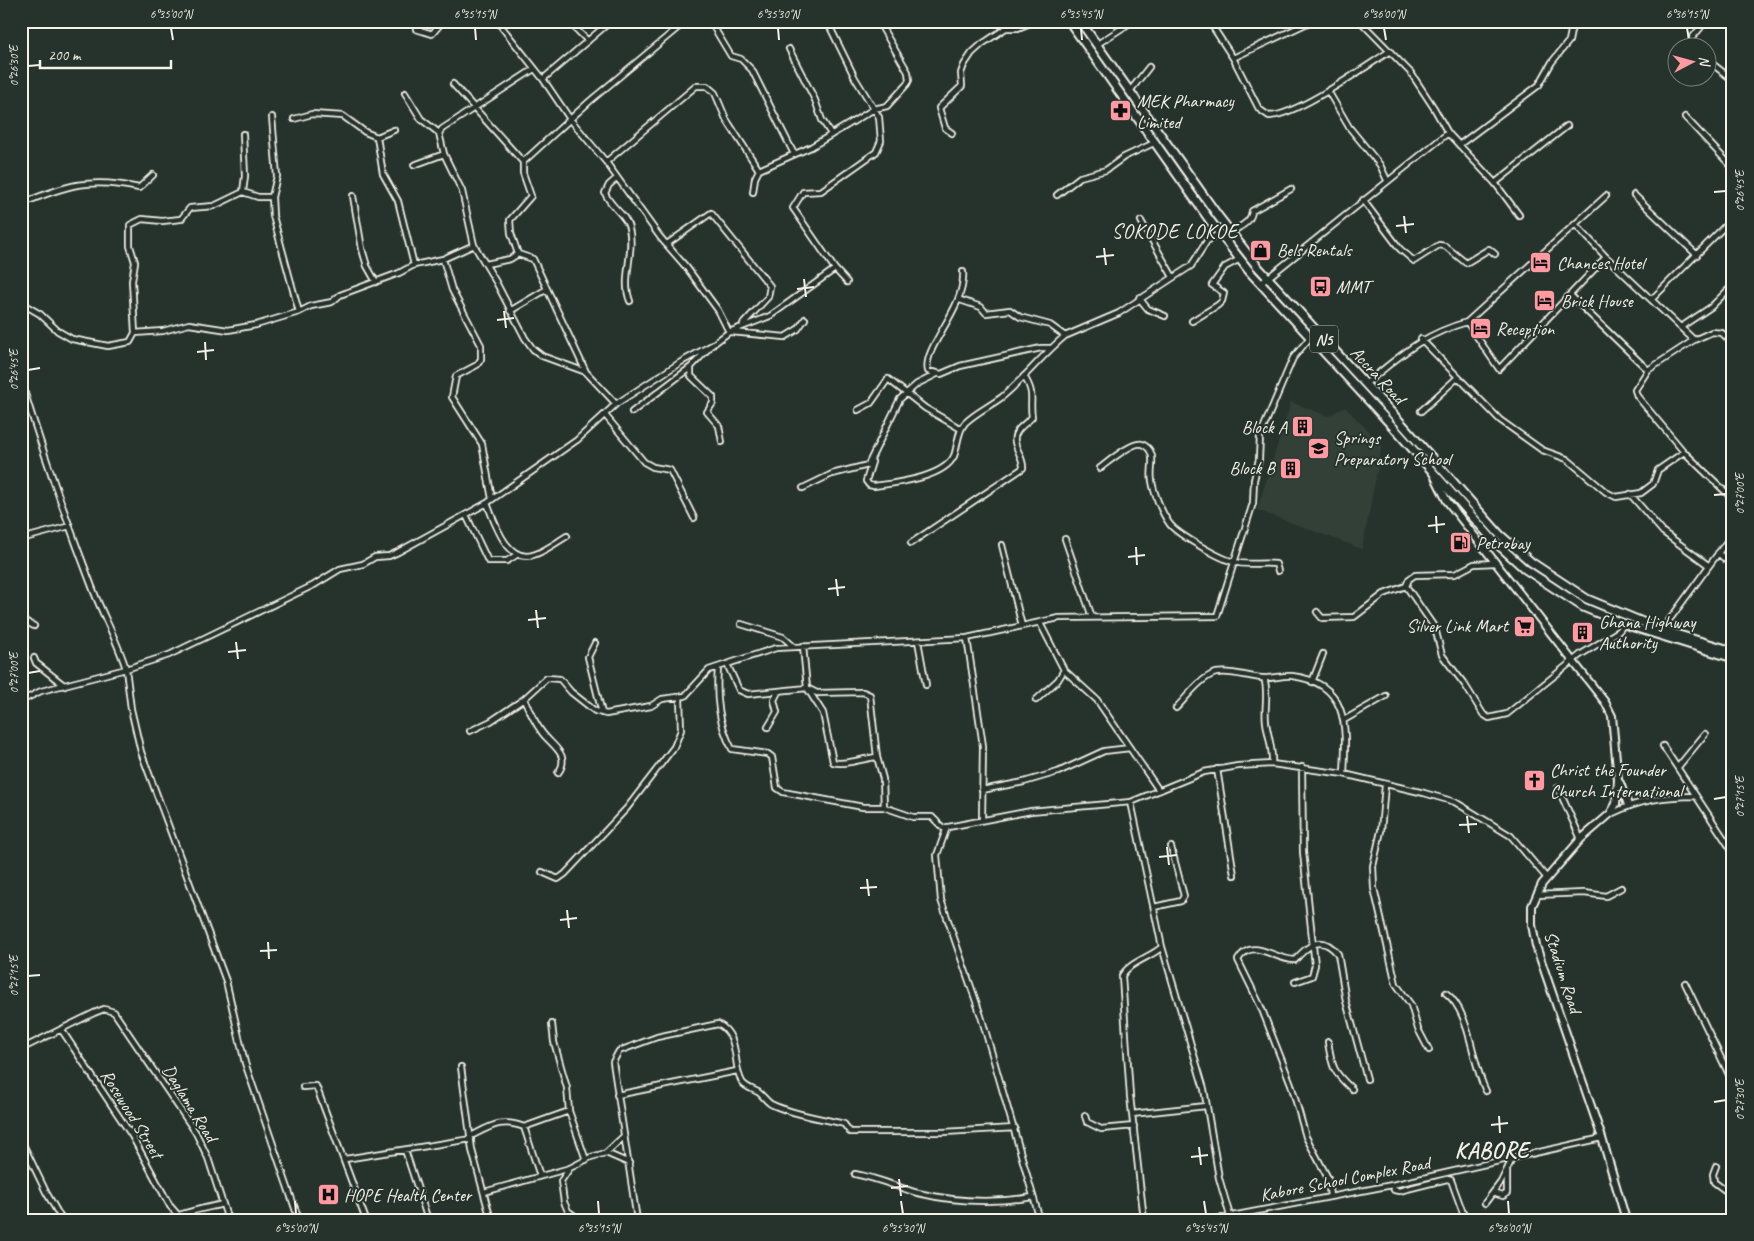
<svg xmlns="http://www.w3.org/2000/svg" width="1754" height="1241" font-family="Caveat,sans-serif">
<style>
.built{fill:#333f39}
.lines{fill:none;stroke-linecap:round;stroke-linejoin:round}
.street-casing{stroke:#f4f1e8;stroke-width:8}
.secondary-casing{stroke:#f4f1e8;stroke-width:10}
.primary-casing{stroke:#f4f1e8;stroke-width:11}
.street{stroke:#26332d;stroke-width:4.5}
.secondary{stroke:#26332d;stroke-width:6}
.primary{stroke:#26332d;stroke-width:7}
.ticks{fill:none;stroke:#f4f1e8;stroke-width:2}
.labels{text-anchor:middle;stroke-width:4;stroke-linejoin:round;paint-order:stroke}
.shield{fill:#26332d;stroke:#b6b8b0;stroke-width:1}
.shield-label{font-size:16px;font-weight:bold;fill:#f4f1e8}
.poi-label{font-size:18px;fill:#f4f1e8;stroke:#26332d;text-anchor:start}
.street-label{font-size:18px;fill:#f4f1e8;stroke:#26332d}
.quarter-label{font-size:20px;letter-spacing:1px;fill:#f4f1e8;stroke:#26332d}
.district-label{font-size:22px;font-weight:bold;letter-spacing:1px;fill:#f4f1e8;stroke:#26332d}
.neatline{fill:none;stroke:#f4f1e8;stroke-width:2}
.ticks-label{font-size:12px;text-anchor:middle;fill:#f4f1e8}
</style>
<rect width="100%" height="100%" fill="#26332d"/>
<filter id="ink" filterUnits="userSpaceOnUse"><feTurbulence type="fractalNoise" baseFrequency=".02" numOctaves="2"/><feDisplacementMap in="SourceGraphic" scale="10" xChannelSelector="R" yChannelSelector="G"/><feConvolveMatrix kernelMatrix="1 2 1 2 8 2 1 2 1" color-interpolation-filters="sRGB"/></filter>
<g filter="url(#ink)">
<path class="built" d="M 1291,402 L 1328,416 L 1345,407 L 1382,445 L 1362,549 L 1257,510 Z"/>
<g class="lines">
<defs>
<path id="street" d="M 497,21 L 543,79 L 570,119 L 606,162 L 660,237 L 687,268 L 718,310 L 729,332
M 568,21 L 588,41
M 710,21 L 731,56 L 741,59 L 752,70 L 794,154
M 827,21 L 855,78 L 879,117 L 881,141 L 876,152 L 821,191 L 803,192 L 793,208 L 835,269 L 847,282
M 1209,21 L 1233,58 L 1259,109 L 1269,116 C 1296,116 1365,67 1390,51
M 1360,21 L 1411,73 L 1434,108 L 1448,133 L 1495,183 L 1519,215
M 416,29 L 432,34 L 443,21
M 1096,45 L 1133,21
M 1692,48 L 1692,38 L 1706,21
M 789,49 L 815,100 L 822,120 L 831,134
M 1233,58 L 1312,21
M 1706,59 L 1733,80
M 534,69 L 442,129 L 439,133 L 444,154 L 462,191 L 474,245 L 496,282 L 525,338 L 533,349 L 542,356 L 586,372
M 543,79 L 611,21
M 453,84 L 523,162
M 1130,91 L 1149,67
M 1328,91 L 1349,127 L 1380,165 L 1387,180
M 405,93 L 421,119 L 439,133
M 272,117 L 277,176 L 272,197 L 273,216 L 299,312
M 1685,117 L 1733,168
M 294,119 L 312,114 L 343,116 L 365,132 L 377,137 L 383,174 L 398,201 L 414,265
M 952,133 L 945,128 L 939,108 L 962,86 L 961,73 L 964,65 L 972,53 L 982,44 L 1006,28 L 1018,28 L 1035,21
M 243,134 L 245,176 L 243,192 L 258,197 L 272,197
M 377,137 L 394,130
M 1459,145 L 1539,85 L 1552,62 L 1569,41 L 1573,21
M 606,162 L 689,92 L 696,86 L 707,86 L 715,93 L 726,119 L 759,170
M 414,165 L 444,154
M 617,178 L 609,185 L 605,193 C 610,207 626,214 629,228 C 635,253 621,279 630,301
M 1495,183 L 1567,126
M 753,192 L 755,178 L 759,170 L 811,147 L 874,109 L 887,106 L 907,84 L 909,80 L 908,72 L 878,21
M 1057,195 L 1080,177 L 1106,170 L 1124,157 L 1156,142
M 1634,195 L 1697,255
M 353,196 L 362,249 L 367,266 L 376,282
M 1363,200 L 1400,249 L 1414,261 L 1439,245 L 1445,246 L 1466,263 L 1489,249 L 1495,254
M 21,204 C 66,185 90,177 139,188 L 153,175
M 1141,221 L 1173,277
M 1575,224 L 1606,257 L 1694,340
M 1231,233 C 1240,226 1251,223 1252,211 L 1291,189
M 667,244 L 711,213 L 770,286 L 768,297 L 743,324
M 518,254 L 511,233 L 510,220 L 531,196 L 523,173 L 523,162 L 590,101 L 686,21
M 443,259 L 452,290 L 481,345 L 481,359 L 477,365 L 456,376 L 452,397 L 482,444 L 492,499
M 486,264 L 510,259 L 518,254 L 533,259 L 586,372 L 616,404
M 963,272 C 966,309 922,347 928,371 L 941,374 L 960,366 L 1041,348 L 1051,348
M 1260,284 L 1448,133
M 1570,295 L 1648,370
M 1139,298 L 1148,309 L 1165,316
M 1652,299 L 1733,218
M 960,300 L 981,307 L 986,313 L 1010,310 L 1020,317 L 1050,325 L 1065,336
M 21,303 L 40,314 L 58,331 L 72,339 L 108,346 L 130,342 L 135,333 L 132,281 L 135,262 L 130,246 L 130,225 L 142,219 L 162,221 L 181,219 L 190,208 L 214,206 L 243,192
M 510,311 L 547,289
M 1192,321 L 1218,305 L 1222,301 L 1224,293 L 1212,285 L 1225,267 L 1240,259
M 1467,322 L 1499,369 L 1606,257
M 1681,327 L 1711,307 L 1733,285
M 731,332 L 785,337 L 798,329 L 805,319
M 135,333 L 163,331 L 189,324 L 228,330 L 256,325 L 299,312 L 311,306 L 332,302 L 340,295 L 399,273 L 414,265 L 443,259 L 474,245
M 1421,339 L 1500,420 L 1542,450 L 1567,459 L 1606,492 L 1616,497 L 1641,493 L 1653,484 L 1658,470 L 1684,452
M 1733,344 L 1722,333 L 1712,332 L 1694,340 L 1648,370 L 1635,390 L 1637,396 L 1684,452 L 1733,499
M 691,367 L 691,376 L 713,397 L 713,403 L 707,412 L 719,426 L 722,442
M 21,381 C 43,452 67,522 94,592 C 104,618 118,642 126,669 L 169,655 L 314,585 L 340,569 L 363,564 L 375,557 L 389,556 L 398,552 L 487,503 L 577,440 L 616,404 L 681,362 L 712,345 L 729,332 L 770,316 L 835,269
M 1365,384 C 1402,355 1421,335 1467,322 L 1606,196
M 858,410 L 871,403 L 888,379 L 925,408 L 961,429
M 1421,411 L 1457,378
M 632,412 L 691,367 L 709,348
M 605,415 L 644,462 L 653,467 L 670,470 L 694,518
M 872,462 L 866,481 L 869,485 L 874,486 C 895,483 944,478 954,456 C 958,446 957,432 965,423 C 975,413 990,406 1002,397 C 1025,378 1042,355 1065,336 L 1119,313 L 1177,275 L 1191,266 L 1207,241 L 1220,233
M 1100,468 C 1108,462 1133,441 1142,444 C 1159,452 1149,468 1152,481 C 1154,494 1162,513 1169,523 C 1176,534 1221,559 1234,562 C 1247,566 1262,562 1276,564 L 1278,571
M 803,488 L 832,474 L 868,465 L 900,399 L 917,384 L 937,374
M 1630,494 L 1663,532 L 1708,565
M 487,503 C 494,521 507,566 536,554 C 546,550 557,542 567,536
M 466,515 L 488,561 L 507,561 L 518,554
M 21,539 L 70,526
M 1065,539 L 1092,617
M 911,543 L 1023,468 C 1024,456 1009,442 1017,432 C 1020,426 1028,422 1032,417 C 1029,398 1036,396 1024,376
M 1002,545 L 1022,626
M 1718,553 L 1733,566
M 1406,586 L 1435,628 L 1442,655 L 1465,685 L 1483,714 L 1489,718 L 1507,714 L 1580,655 L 1619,631 L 1624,624
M 1406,586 L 1409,579 L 1415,575 L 1455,574 L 1474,564 L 1495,563
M 1317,612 L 1322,618 L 1354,617 L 1384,594 L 1406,586
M 21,619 L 34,626
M 1040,623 L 1064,670 L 1097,700 L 1158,789
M 741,624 L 783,637 L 793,646
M 1662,630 L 1733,533
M 967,638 L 983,746 L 982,819
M 918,641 L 926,685
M 595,643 L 588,657 L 602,713
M 803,646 L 807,688 L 823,713 L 833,762 C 843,766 864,758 877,757 L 883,779 L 884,807 L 913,817 L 932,817 L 943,828 L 1031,811 L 1131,802 L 1204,772 L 1238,766 L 1272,764 L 1344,774 L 1424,793 L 1455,802 L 1511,836 L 1546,877
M 34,658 L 36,663 L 65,686
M 727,664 L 739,690 L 748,694 L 807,688 L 817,693 L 863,692 L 870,695 L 877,757
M 718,668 C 716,697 718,722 732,749 L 768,754 L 772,757 L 777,788 L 783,792 L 863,807 L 884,807
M 1264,678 C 1269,692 1264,707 1266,722 C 1268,737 1273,748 1272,764
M 1312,682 L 1323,654
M 524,699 C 529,710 534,721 541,731 C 550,745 572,754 558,773
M 1036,700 L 1058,680 L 1064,670
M 21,701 L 41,691 L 126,669 L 131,709 L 141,752 L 226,981 L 245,1063 L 299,1220
M 1176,708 C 1186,698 1201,677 1216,673 C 1231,670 1248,677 1262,678 C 1272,679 1282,675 1292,676 C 1351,683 1346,730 1344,774
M 1344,720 L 1386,696
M 768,727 L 777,712 L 774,700 L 778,692
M 470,731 L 491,721 L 524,699 L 547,678 L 560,679 L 571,692 L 595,711 L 606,714 L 651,706 L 662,699 L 685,696 L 709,670 L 776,648 L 967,638 L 1059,618 L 1217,616 L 1253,503 L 1254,480 L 1259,459 L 1260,436 L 1293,358 L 1316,330
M 1663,746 L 1733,852
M 1678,767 L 1705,734
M 1217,769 L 1234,875
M 1385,785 L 1381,831 L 1373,866 L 1374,888 L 1396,984 L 1411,1005 L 1418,1029 L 1429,1050
M 1558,788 L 1581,839
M 982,790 L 1024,782 L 1058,772 L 1104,751 L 1130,748
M 1131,802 L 1162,947 L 1204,1089 L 1219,1178 L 1230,1216
M 1611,814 C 1639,800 1665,796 1696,796
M 947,827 L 937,855 L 941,900 L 981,1016 L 1040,1220
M 542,872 L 558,879 L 565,874 L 627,808 L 674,747 L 681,730 L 680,697
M 1536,895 L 1584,893 L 1606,896 L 1621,888
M 1154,907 L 1181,901 L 1184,896 L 1171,847
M 1295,982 L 1312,976 L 1315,965 L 1303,852 L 1302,767
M 1685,983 L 1733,1083
M 1446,993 C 1471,1012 1471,1062 1486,1091
M 552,1024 L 554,1042 L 567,1088 L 569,1111 L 586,1160
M 61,1029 L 132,1136 L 170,1206 L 177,1214
M 1328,1042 C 1332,1067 1333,1072 1352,1089
M 21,1049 L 94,1013 L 104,1009 L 114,1012 L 196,1133 L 208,1158 L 228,1220
M 461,1067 L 472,1150 L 491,1220
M 303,1087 L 316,1086 L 366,1220
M 617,1095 L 737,1071
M 1132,1114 L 1206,1106
M 1085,1116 L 1087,1122 L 1101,1129 L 1134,1126
M 524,1127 L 569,1111
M 471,1136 C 491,1126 502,1118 524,1127 L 540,1176
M 21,1140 L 46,1192 L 62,1220
M 405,1150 L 428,1220
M 606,1153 L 624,1136
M 345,1159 L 471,1139
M 1716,1166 L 1713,1174 L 1714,1182 L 1733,1196
M 570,1168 L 561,1181 L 564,1202 L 568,1211 L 580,1220
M 855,1174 C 877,1178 897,1187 918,1193 C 955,1202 996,1203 1033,1197
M 1392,1185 L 1394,1190 L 1399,1191 L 1447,1179 L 1451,1180 L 1463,1213
M 484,1192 L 570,1168 L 591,1157 L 606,1153 L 629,1163
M 1493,1193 L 1503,1196 L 1507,1193 L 1507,1171
M 1330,1197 L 1328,1178 L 1306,1137 L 1291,1084 L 1261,1007 L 1238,960 C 1252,936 1274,960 1295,960 C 1309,944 1322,934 1338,954 L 1346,1001 L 1367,1079
M 1485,1203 L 1501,1182 L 1512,1159
M 168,1220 C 181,1212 207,1208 223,1204
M 637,1220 L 613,1062 L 619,1051 L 657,1037 L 718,1024 C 741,1036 732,1065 742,1082 C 746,1088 753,1089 758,1092 C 764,1096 767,1103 773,1105 C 795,1115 821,1118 844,1124 L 850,1132 L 944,1132 L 1015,1128
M 1144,1220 L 1130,1096 L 1122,976 C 1128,963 1151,957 1162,947
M 1211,1220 L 1392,1185 L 1602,1138"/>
<path id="secondary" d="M 1433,473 L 1447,501 L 1605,702 L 1612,716 L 1618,780 L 1616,804 L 1610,814 L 1581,839 L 1542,884 L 1532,906 L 1532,925 L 1536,946 L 1602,1138 L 1626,1220
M 1620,783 L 1628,805"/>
<path id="primary" d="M 1069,21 L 1211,222 L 1250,272 L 1395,429 L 1494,541 L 1525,569 L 1583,607 L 1624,624 L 1733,658
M 1080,21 L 1218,216 L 1257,266 L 1402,424 L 1500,535 L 1531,562 L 1587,599 L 1662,630 L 1733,651"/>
</defs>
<use href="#street" class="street-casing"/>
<use href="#secondary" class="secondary-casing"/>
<use href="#primary" class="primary-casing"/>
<use href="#street" class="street"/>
<use href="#secondary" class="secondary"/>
<use href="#primary" class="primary"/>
</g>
</g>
<path class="ticks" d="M 171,28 L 173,40M 475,28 L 476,40M 778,28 L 779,40M 1081,28 L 1082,40M 1384,28 L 1386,40M 1687,28 L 1689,40M 28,66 L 40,65M 1714,192 L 1726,191M 1404,216 L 1406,233M 1396,226 L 1414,224M 1104,248 L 1106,265M 1096,257 L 1114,255M 804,279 L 806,297M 797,289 L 814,287M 504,311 L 506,328M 497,320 L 514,318M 205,342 L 206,360M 197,352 L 214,350M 28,370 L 40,368M 1714,495 L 1726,494M 1436,516 L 1437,533M 1428,526 L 1445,524M 1136,547 L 1137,565M 1128,557 L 1145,555M 836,579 L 838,596M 828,589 L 845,587M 536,610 L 538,628M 528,620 L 546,618M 236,642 L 238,659M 228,652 L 246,650M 28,673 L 40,671M 1714,799 L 1726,797M 1467,816 L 1469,833M 1459,825 L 1477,824M 1167,847 L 1169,865M 1159,857 L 1177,855M 867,879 L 869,896M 860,888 L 877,887M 567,910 L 569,928M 560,920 L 577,918M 268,942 L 269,959M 260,951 L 277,950M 28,976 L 40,975M 1714,1102 L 1726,1100M 1499,1116 L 1500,1133M 1491,1125 L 1508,1123M 1199,1147 L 1201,1165M 1191,1157 L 1208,1155M 899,1179 L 901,1196M 891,1188 L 908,1186M 295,1201 L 296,1214M 598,1201 L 599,1214M 901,1201 L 903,1214M 1204,1201 L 1206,1214M 1508,1201 L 1509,1214"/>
<defs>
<symbol id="pharmacy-square" viewBox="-11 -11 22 22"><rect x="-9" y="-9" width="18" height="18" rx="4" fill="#ff9aa2" stroke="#26332d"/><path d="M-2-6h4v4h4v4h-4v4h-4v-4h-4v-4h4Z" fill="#111"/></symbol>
<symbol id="shop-square" viewBox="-11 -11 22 22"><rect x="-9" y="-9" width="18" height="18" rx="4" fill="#ff9aa2" stroke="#26332d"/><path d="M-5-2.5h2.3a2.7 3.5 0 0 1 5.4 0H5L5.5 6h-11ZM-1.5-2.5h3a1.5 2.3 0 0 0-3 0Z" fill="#111"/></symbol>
<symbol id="hotel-square" viewBox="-11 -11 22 22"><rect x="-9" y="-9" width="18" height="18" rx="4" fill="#ff9aa2" stroke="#26332d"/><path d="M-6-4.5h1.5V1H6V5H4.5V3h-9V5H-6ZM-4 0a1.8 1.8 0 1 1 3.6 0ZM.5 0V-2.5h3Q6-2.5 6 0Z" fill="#111"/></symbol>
<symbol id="bus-square" viewBox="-11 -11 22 22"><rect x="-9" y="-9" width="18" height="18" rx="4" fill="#ff9aa2" stroke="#26332d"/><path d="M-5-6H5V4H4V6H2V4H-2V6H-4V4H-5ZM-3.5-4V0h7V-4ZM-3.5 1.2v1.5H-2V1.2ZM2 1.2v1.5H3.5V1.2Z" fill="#111"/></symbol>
<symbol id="building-square" viewBox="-11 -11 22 22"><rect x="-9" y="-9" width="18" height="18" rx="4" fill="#ff9aa2" stroke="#26332d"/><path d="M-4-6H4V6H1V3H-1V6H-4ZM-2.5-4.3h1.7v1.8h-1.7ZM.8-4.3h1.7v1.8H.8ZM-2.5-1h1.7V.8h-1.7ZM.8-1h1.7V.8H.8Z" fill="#111"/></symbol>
<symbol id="school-square" viewBox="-11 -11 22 22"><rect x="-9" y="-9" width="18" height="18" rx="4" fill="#ff9aa2" stroke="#26332d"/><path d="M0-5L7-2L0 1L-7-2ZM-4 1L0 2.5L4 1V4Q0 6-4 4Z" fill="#111"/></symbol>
<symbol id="fuel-square" viewBox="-11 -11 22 22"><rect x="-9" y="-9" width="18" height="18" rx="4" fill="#ff9aa2" stroke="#26332d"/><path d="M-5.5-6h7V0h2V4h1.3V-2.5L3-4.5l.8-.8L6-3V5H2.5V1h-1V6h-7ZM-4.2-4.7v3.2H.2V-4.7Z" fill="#111"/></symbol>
<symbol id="supermarket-square" viewBox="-11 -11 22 22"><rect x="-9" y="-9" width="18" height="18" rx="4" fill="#ff9aa2" stroke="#26332d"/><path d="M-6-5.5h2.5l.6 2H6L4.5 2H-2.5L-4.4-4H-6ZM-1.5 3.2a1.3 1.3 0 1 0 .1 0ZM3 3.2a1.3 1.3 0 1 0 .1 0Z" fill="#111"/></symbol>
<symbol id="church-square" viewBox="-11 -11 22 22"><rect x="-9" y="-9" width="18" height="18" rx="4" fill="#ff9aa2" stroke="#26332d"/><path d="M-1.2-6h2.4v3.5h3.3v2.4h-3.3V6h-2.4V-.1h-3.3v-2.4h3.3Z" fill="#111"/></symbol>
<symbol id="hospital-square" viewBox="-11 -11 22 22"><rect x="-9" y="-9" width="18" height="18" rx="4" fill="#ff9aa2" stroke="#26332d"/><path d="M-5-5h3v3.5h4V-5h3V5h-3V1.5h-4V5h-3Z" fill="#111"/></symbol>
</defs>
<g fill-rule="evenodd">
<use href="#pharmacy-square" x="1108" y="98" width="25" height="25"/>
<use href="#shop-square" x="1248" y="238" width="25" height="25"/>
<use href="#hotel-square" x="1528" y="250" width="25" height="25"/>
<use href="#bus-square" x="1308" y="274" width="25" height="25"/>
<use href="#hotel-square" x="1532" y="288" width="25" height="25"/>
<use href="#hotel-square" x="1468" y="316" width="25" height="25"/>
<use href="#building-square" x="1290" y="414" width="25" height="25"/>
<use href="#school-square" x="1306" y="436" width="25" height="25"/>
<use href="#building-square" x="1278" y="456" width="25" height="25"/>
<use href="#fuel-square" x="1448" y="530" width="25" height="25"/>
<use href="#supermarket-square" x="1512" y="614" width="25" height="25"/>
<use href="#building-square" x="1570" y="620" width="25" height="25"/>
<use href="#church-square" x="1522" y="768" width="25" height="25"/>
<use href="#hospital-square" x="316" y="1182" width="25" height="25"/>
</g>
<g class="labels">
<rect class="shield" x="1310" y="325.5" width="28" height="27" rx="4"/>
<g class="shield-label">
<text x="1324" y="345">N5</text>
</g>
<g class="poi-label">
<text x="1137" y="107">MEK Pharmacy<tspan x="1137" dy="21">Limited</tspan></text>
<text x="1277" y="256">Bels Rentals</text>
<text x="1557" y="269">Chances Hotel</text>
<text x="1336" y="293">MMT</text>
<text x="1561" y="307">Brick House</text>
<text x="1496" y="335">Reception</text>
<text x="1287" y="433" text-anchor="end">Block A</text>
<text x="1334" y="444">Springs<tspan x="1334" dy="21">Preparatory School</tspan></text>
<text x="1275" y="474" text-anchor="end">Block B</text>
<text x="1476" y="549">Petrobay</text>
<text x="1599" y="628">Ghana Highway<tspan x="1599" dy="21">Authority</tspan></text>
<text x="1508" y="632" text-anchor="end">Silver Link Mart</text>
<text x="1550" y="776">Christ the Founder<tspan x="1550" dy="21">Church International</tspan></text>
<text x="344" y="1201">HOPE Health Center</text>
</g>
<g class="street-label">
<text transform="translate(1378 375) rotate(47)" y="6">Accra Road</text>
<text transform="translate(1563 972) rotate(72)" y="6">Stadium Road</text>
<text transform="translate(190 1103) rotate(58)" y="6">Daglama Road</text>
<text transform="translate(132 1114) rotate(58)" y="6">Rosewood Street</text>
<text transform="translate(1345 1179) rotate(-11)" y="6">Kabore School Complex Road</text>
</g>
<g class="quarter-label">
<text x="1175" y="238">SOKODE LOKOE</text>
</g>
<g class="district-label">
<text x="1492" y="1158">KABORE</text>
</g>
</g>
<rect width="1754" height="1241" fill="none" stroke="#26332d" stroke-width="55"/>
<g transform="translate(1692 62) rotate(84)"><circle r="24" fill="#26332d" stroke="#787f78"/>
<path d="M0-4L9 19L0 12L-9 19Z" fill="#ff9aa2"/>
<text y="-8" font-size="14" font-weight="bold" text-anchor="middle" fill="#f4f1e8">N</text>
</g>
<path d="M40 60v8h131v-8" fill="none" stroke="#f4f1e8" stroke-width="2.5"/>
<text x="48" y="60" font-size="15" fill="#f4f1e8" stroke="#26332d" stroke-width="4" paint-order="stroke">200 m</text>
<rect x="28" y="28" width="1698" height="1186" class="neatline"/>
<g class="ticks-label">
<text x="171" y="18">6°35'00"N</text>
<text x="475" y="18">6°35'15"N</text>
<text x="778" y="18">6°35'30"N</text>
<text x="1081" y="18">6°35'45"N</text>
<text x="1384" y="18">6°36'00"N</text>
<text x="1687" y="18">6°36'15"N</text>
<text transform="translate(14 66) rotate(-90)" y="4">0°26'30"E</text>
<text transform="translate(1740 191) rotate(-90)" y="4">0°26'45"E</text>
<text transform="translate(14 370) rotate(-90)" y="4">0°26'45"E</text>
<text transform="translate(1740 494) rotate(-90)" y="4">0°27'00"E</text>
<text transform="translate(14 673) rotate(-90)" y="4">0°27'00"E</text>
<text transform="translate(1740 797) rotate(-90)" y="4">0°27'15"E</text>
<text transform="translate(14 976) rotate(-90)" y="4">0°27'15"E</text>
<text transform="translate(1740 1100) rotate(-90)" y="4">0°27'30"E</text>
<text x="296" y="1232">6°35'00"N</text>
<text x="599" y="1232">6°35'15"N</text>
<text x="903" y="1232">6°35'30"N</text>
<text x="1206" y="1232">6°35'45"N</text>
<text x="1509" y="1232">6°36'00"N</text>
</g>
</svg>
